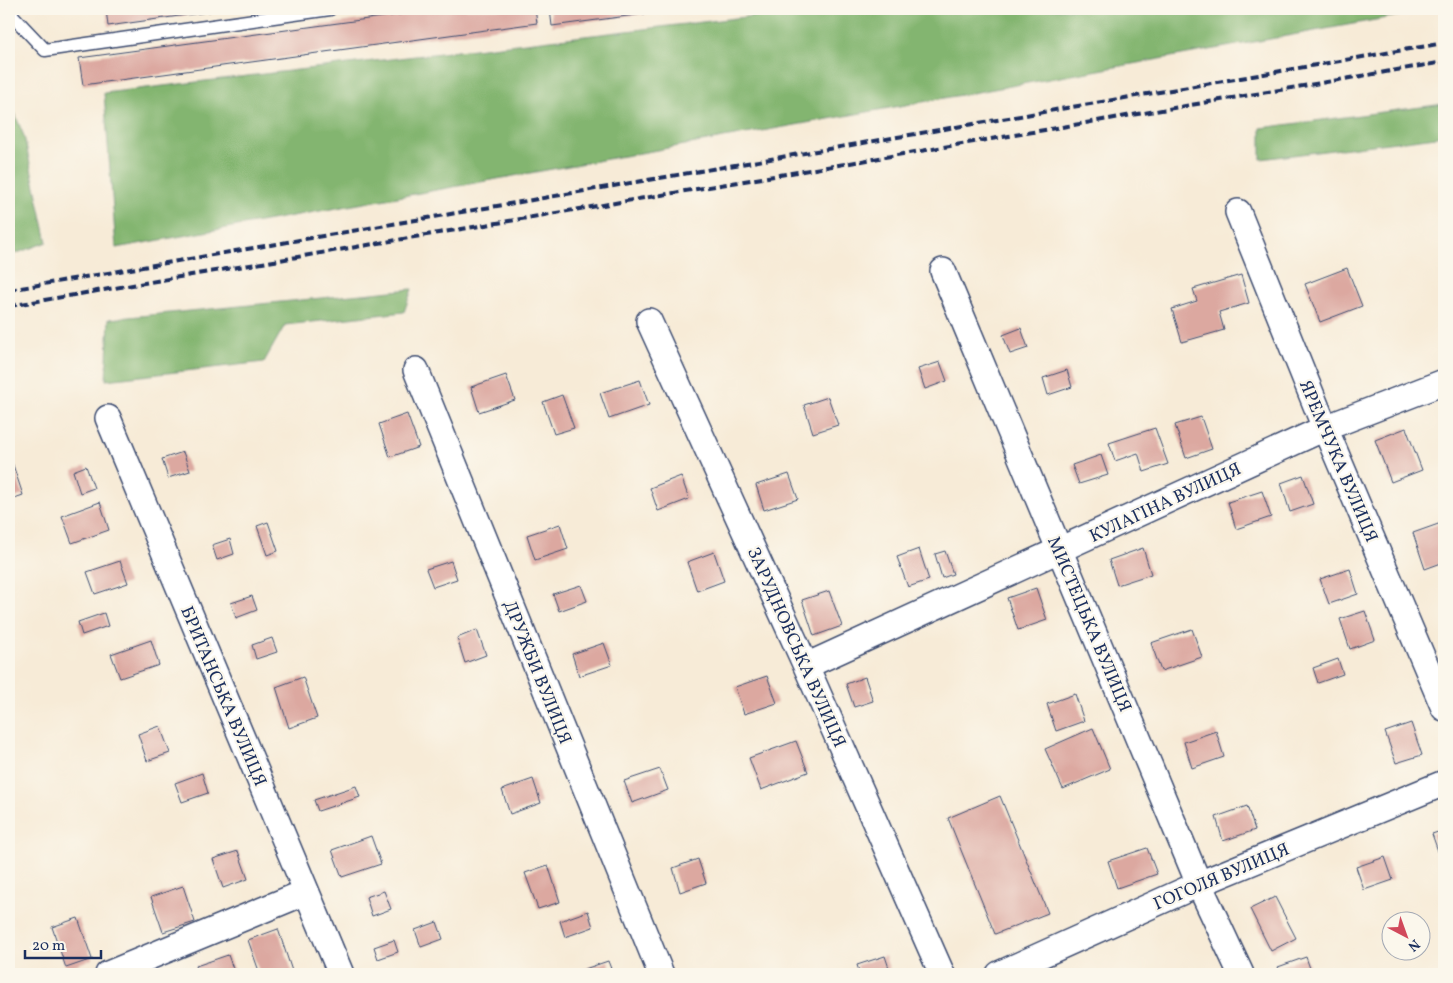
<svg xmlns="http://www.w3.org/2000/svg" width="1453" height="983" font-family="Vollkorn,serif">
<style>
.forest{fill:#83b56f;stroke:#4f7266}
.building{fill:#dca8a0}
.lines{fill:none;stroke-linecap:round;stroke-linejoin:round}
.lane-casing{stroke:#3c4b70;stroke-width:15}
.street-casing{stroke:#3c4b70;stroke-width:28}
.lane{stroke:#fff;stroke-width:12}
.street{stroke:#fff;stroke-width:25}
.rail{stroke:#1b2f5e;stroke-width:4;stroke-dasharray:8 4;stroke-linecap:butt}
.labels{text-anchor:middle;stroke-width:4.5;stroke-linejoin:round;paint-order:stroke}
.street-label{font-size:18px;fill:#1b2f5e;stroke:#fbf7ec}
</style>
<rect width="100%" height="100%" fill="#fbf7ec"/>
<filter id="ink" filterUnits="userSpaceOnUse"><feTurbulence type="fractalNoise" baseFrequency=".02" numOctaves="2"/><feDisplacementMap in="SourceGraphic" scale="10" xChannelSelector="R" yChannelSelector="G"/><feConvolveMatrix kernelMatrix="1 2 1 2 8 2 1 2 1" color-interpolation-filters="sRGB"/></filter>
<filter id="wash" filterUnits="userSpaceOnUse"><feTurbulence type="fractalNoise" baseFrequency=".0096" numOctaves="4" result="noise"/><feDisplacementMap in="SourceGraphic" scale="20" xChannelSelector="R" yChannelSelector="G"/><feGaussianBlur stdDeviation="1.12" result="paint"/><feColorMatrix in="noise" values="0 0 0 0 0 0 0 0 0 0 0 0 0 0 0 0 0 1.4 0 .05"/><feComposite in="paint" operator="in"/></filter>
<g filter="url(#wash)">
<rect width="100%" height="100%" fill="#f7ebd7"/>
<path class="forest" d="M 797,9 L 1436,9 L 116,248 L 104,93 L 753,16 Z
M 9,100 L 24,136 L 47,242 L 9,256 Z
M 1444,104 L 1444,136 L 1261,159 L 1261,128 Z
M 412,289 L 404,312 L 285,325 L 264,362 L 106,380 L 109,319 Z"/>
<g id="blocks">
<path class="building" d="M 106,9 L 222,9 L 222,10 L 108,26 Z
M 442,9 L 535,9 L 537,23 L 83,85 L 79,58 Z
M 550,9 L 673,9 L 673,10 L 552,26 Z
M 1347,268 L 1362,306 L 1320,322 L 1305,284 Z
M 1241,275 L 1249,303 L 1219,312 L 1224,330 L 1182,342 L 1172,309 L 1197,301 L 1193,289 Z
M 1021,328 L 1028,348 L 1010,354 L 1003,335 Z
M 940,362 L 947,381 L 925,389 L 918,369 Z
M 1067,370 L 1072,387 L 1048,395 L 1043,378 Z
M 506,375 L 515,400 L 479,412 L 471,387 Z
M 640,380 L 649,405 L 609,419 L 600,393 Z
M 562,395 L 574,428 L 554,434 L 543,402 Z
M 828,397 L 838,425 L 813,433 L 804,405 Z
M 407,414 L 419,447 L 390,457 L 379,424 Z
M 1201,417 L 1212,449 L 1186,458 L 1175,425 Z
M 1155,428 L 1168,464 L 1144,472 L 1138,453 L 1115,461 L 1109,443 Z
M 1406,428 L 1422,470 L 1391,482 L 1375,440 Z
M 183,452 L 190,471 L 168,478 L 162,459 Z
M 9,453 L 23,495 L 9,500 Z
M 1101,455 L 1108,475 L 1079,484 L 1072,465 Z
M 86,466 L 94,488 L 80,493 L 73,471 Z
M 789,474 L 798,499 L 764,510 L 756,485 Z
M 1303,475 L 1313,504 L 1290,512 L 1281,483 Z
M 681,476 L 689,499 L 658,511 L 650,488 Z
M 1262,491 L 1271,517 L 1236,529 L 1228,502 Z
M 100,502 L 109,530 L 72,543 L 62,516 Z
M 268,522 L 278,551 L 267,555 L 257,526 Z
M 1444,522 L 1444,562 L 1425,569 L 1413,533 Z
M 560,524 L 568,549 L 535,560 L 527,535 Z
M 230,539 L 234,554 L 217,560 L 212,545 Z
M 1143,548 L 1151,574 L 1117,585 L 1109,560 Z
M 919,549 L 929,580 L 908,587 L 897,557 Z
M 945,551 L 953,574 L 942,578 L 935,554 Z
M 714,552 L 724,581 L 697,591 L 687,562 Z
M 120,561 L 128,583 L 95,594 L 87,572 Z
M 451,561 L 457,579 L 433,587 L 426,569 Z
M 1350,569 L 1358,594 L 1329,604 L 1320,579 Z
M 581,585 L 587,601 L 559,611 L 553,594 Z
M 1036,588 L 1047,620 L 1018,630 L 1007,598 Z
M 829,591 L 842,626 L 814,636 L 802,600 Z
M 252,596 L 257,610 L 236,618 L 231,603 Z
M 1365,611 L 1375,640 L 1350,649 L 1340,619 Z
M 104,613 L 108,626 L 82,635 L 78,622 Z
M 1192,629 L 1202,657 L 1161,671 L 1151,643 Z
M 477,630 L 486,655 L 465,663 L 457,638 Z
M 272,638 L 277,652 L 256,659 L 252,645 Z
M 151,640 L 159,665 L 120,678 L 111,654 Z
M 604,643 L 612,665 L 579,676 L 572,654 Z
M 1338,659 L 1343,674 L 1318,683 L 1313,668 Z
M 767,676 L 777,703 L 744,714 L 735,687 Z
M 303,677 L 317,718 L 289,728 L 276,687 Z
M 865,677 L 873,701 L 854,707 L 846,684 Z
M 1075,694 L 1084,721 L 1056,731 L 1047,704 Z
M 1411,723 L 1422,755 L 1396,763 L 1385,732 Z
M 160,726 L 170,753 L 147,761 L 138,734 Z
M 1093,728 L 1110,769 L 1063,789 L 1045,749 Z
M 1216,731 L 1224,757 L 1192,768 L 1184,742 Z
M 796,741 L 808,772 L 761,790 L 749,758 Z
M 660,769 L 668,790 L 632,803 L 624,781 Z
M 202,773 L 208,793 L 182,802 L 175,783 Z
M 533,779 L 541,803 L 510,814 L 502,790 Z
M 356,786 L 360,797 L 318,811 L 314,800 Z
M 1000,796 L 1048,913 L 995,934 L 948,818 Z
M 1247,806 L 1255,830 L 1223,841 L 1216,817 Z
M 1444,830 L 1444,868 L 1432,834 Z
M 371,836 L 381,864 L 342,877 L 332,850 Z
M 1147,848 L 1157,874 L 1117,888 L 1108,861 Z
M 238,851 L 248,879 L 223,888 L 213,859 Z
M 1385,857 L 1393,880 L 1364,890 L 1356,867 Z
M 698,859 L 706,883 L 680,892 L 673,868 Z
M 548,865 L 560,902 L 538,909 L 525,873 Z
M 183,886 L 195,922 L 163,932 L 151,897 Z
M 384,891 L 391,909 L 372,916 L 366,897 Z
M 1275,897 L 1296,938 L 1271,951 L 1250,909 Z
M 588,911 L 593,927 L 565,937 L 560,921 Z
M 78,918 L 92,959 L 66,968 L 52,927 Z
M 437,922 L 443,939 L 421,947 L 415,930 Z
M 278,929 L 293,974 L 260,974 L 248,940 Z
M 394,940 L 398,952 L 378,959 L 374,947 Z
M 228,955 L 235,974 L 199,974 L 196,966 Z
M 885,956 L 891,974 L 860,974 L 857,965 Z
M 1306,957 L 1312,974 L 1281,974 L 1278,967 Z
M 608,961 L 613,974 L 570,974 Z"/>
</g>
</g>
<g filter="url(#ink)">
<use href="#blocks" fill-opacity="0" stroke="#3c4b70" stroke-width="1"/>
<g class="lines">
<defs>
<path id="lane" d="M 9,12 L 45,50 L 330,9"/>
<path id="street" d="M 1238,212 L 1325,428 L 1444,708
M 943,271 L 1199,884 L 1241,974
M 649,321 L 806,666 L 942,974
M 416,370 L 661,974
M 108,418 L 341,974
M 806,666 L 1325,428 L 1444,382
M 108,974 L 306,892
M 999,974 L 1199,884 L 1444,783"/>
</defs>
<use href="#lane" class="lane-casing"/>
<use href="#street" class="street-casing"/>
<use href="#lane" class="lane"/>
<use href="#street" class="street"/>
<path class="rail" d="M 9,290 L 1444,43
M 9,306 L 1444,62"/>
</g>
</g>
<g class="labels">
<g class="street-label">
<text transform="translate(1339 461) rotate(67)" y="6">ЯРЕМЧУКА ВУЛИЦЯ</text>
<text transform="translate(1165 502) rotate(-25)" y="6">КУЛАГІНА ВУЛИЦЯ</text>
<text transform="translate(1090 624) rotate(67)" y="6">МИСТЕЦЬКА ВУЛИЦЯ</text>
<text transform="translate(797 647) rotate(66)" y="6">ЗАРУДНОВСЬКА ВУЛИЦЯ</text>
<text transform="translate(538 672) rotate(68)" y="6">ДРУЖБИ ВУЛИЦЯ</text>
<text transform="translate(224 696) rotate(67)" y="6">БРИТАНСЬКА ВУЛИЦЯ</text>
<text transform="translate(1221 876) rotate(-23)" y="6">ГОГОЛЯ ВУЛИЦЯ</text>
</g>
</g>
<rect width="1453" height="983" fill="none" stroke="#fbf7ec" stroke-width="30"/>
<g transform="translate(1406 936) rotate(139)"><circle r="24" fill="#fbf7ec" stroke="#a1a7b3"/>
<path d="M0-4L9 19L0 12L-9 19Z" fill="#d1495b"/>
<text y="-8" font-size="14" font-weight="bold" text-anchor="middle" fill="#1b2f5e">N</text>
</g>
<path d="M25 950v8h76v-8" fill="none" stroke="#1b2f5e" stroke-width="2.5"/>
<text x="32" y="950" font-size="15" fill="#1b2f5e" stroke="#fbf7ec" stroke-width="4" paint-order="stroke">20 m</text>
</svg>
